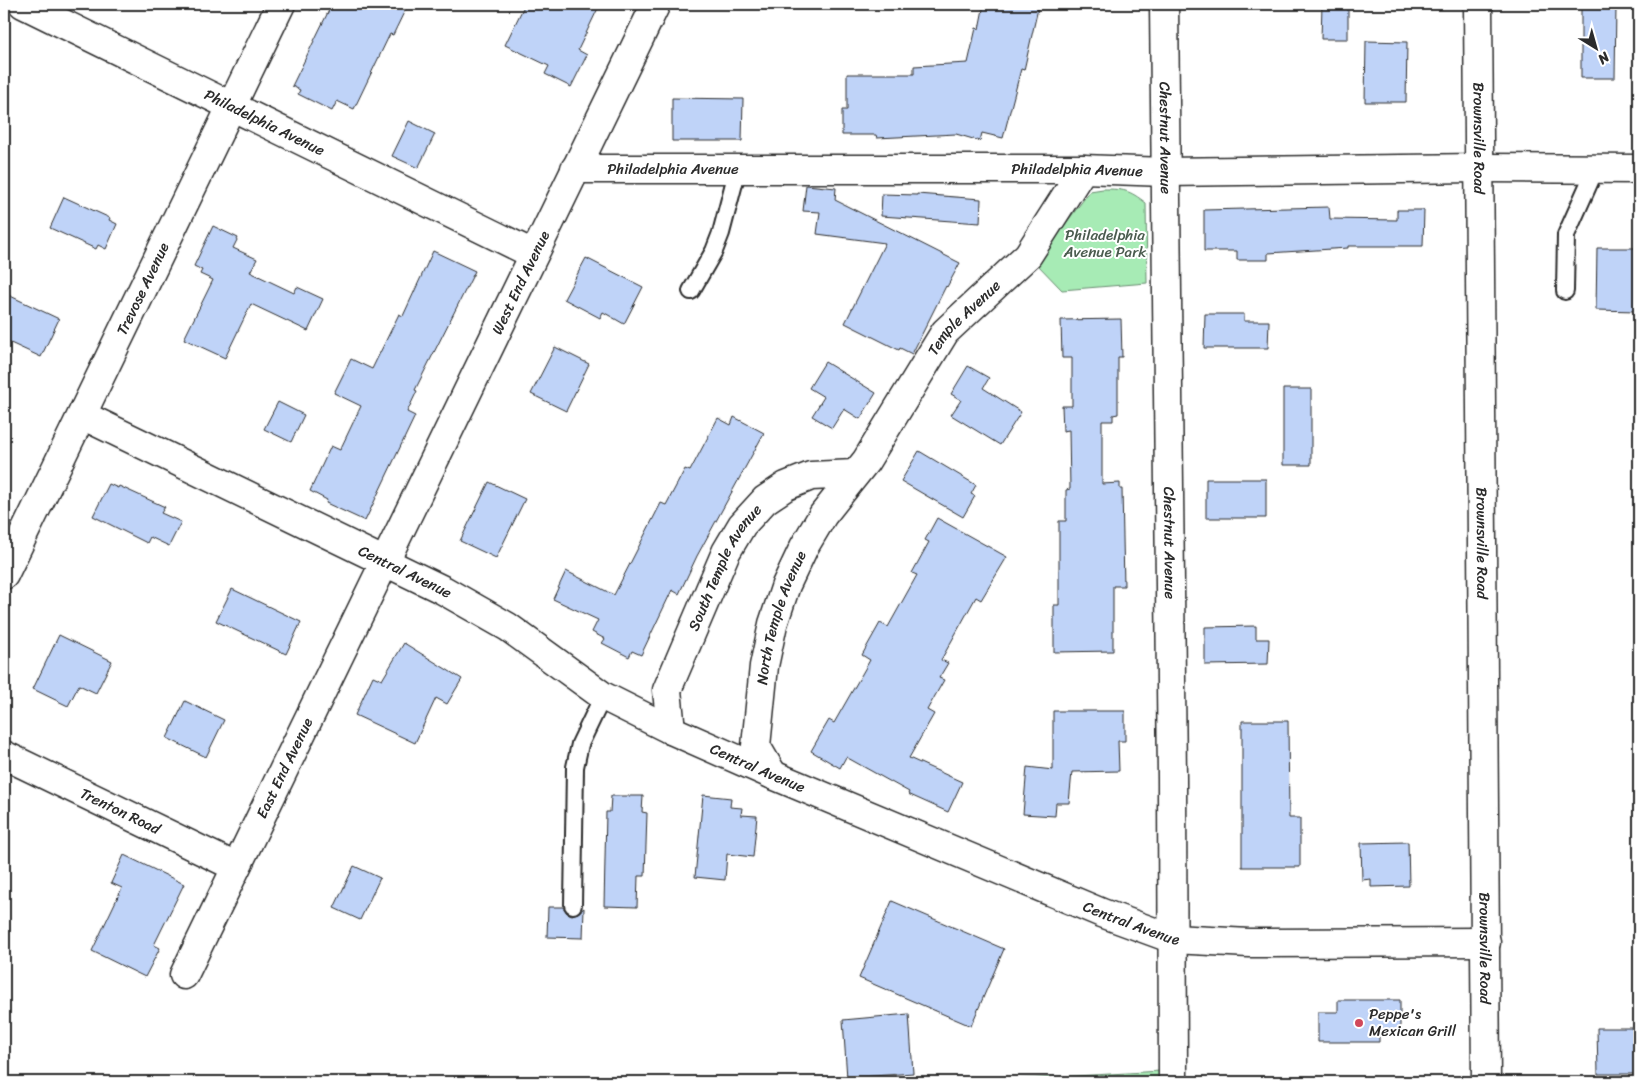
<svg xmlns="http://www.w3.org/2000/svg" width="1643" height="1086" font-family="Sriracha,sans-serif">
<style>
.green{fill:#a7ebb5;stroke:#698b70}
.building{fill:#bfd3f8;stroke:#2b2b2b}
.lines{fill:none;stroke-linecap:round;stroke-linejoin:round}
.service-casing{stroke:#2b2b2b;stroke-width:20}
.minor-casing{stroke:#2b2b2b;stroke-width:31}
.tertiary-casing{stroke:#2b2b2b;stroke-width:31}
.service{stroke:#fff;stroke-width:16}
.minor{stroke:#fff;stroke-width:28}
.tertiary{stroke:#fff;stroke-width:28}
.poi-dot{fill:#d1495b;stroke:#fff;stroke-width:2}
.labels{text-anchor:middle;stroke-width:4;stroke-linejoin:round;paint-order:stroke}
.street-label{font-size:15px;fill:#2b2b2b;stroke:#fff}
.park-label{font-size:15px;fill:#4a5b4e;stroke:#fff}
.poi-label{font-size:15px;fill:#2b2b2b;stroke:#fff;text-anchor:start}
</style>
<rect width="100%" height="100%" fill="#fff"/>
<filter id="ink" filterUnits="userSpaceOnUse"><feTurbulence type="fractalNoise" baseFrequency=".02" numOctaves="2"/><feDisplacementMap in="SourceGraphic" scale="10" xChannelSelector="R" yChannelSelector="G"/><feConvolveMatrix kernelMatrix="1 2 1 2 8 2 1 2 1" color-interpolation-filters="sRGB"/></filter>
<g filter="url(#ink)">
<path class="green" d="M 1103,189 C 1124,189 1129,190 1146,203 L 1147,283 L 1062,290 L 1036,263 L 1090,191 Z
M 1160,1071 L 1160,1082 L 976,1082 Z"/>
<path class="building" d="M 332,4 L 408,4 L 393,35 L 390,34 L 354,109 L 337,101 L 332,111 L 298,94 L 300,90 L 292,86 Z
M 525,4 L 600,4 L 578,50 L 587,55 L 571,87 L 545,74 L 549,66 L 505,45 Z
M 984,4 L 1039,4 L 1024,70 L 1021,69 L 1003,138 L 982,133 L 980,141 L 956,134 L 877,138 L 876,135 L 842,135 L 842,110 L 847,110 L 847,74 L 914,74 L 914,66 L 968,63 L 976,28 L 979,29 Z
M 1322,4 L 1348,4 L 1348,39 L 1321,39 Z
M 1581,6 L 1616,6 L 1615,78 L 1581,78 Z
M 1366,41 L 1407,42 L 1406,102 L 1365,102 Z
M 672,98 L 743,99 L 742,141 L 672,141 Z
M 409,121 L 435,134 L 418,168 L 392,156 Z
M 806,185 L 836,188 L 835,200 L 960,263 L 947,287 L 946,286 L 912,354 L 900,348 L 899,350 L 845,323 L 885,243 L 817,234 L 820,212 L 803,211 Z
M 882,194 L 917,195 L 917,194 L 981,199 L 980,223 L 881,216 Z
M 64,197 L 110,218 L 109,220 L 117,224 L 106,249 L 98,245 L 96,249 L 50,228 Z
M 1329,207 L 1330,219 L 1397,220 L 1397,210 L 1424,210 L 1423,246 L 1348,246 L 1348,248 L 1268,253 L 1268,260 L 1237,260 L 1237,251 L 1204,251 L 1204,210 Z
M 213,226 L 238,238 L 233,248 L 257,259 L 250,272 L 294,293 L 297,287 L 323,299 L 308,331 L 251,304 L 225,358 L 184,339 L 213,280 L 200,274 L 202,270 L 194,266 Z
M 1597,248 L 1639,248 L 1639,299 L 1637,299 L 1636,311 L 1596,310 Z
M 433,251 L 475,271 L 415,390 L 417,391 L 407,412 L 415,416 L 365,521 L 326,503 L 327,500 L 310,491 L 331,446 L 340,450 L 361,406 L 334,393 L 351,359 L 372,369 L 399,314 L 403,316 Z
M 586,258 L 643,287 L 624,324 L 603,312 L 600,318 L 564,299 Z
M 4,293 L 59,319 L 41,357 L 4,340 Z
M 1205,314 L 1244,314 L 1244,321 L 1269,321 L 1268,348 L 1204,348 Z
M 1121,319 L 1122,357 L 1118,357 L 1118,414 L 1113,415 L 1113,421 L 1102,421 L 1102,484 L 1120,483 L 1120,489 L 1122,489 L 1124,586 L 1113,586 L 1113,651 L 1054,652 L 1054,605 L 1059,605 L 1059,521 L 1066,521 L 1066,490 L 1070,489 L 1069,430 L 1063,431 L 1062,406 L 1072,406 L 1072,358 L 1062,358 L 1061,320 Z
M 555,347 L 589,364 L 566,411 L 531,394 Z
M 825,362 L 876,393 L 860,419 L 844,409 L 832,428 L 812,416 L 824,397 L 809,388 Z
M 968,366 L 989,378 L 983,388 L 1021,412 L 1000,445 L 951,415 L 961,400 L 951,394 Z
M 1283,389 L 1311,389 L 1311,465 L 1283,465 Z
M 278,402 L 304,415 L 291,442 L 264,429 Z
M 734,417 L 764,433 L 697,556 L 679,594 L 672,590 L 641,655 L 632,651 L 629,657 L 602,643 L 605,639 L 592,632 L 598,620 L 553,599 L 566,571 L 614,595 L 661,503 L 666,505 L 685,469 L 690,471 L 718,418 L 731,425 Z
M 919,451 L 976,485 L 971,494 L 975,496 L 963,517 L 901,481 Z
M 1206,479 L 1266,479 L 1266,518 L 1206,518 Z
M 489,482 L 525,499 L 496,558 L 460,541 Z
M 109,484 L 118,488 L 119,486 L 165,507 L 161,513 L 181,522 L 169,546 L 150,537 L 147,543 L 93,516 Z
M 937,518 L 1007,557 L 981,600 L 976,597 L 941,660 L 948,663 L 939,678 L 944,680 L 927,710 L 934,714 L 909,758 L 962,782 L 948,812 L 908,794 L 909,792 L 846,757 L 840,768 L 811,751 L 829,720 L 834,723 L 870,660 L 862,655 L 880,623 L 888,627 L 917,575 L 912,573 L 929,542 L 925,540 Z
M 232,589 L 301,622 L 286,654 L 216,621 Z
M 1256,626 L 1256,639 L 1269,639 L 1268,664 L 1205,665 L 1205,627 Z
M 59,635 L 112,661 L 96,693 L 79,685 L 68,706 L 33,689 Z
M 404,643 L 462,679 L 447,704 L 436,698 L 415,743 L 355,715 L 373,676 L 382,680 Z
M 185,701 L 224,720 L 206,757 L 167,738 Z
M 1053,711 L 1125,711 L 1125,741 L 1118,741 L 1119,771 L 1072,772 L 1069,803 L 1056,803 L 1055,816 L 1023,814 L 1027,767 L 1053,770 Z
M 1242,721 L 1288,721 L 1289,818 L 1300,818 L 1300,867 L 1242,867 Z
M 703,795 L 731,798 L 730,807 L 742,808 L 741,815 L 757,816 L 753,857 L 727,854 L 725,880 L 695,877 Z
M 611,796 L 643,796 L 642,812 L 647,813 L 645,876 L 638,876 L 637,907 L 604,906 L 606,812 L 610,812 Z
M 1408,842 L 1409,886 L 1371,887 L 1371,879 L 1362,880 L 1361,843 Z
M 124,855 L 184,884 L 154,945 L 160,948 L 145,977 L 92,951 L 122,888 L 111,883 Z
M 354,866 L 380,878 L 360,920 L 334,908 Z
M 892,901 L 1004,949 L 971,1026 L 859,978 Z
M 548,907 L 563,907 L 567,913 L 572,915 L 578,913 L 584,908 L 583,938 L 547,937 Z
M 1338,1000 L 1400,1000 L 1400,1033 L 1379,1033 L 1379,1042 L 1318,1042 L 1318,1012 L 1338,1012 Z
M 909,1014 L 913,1073 L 847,1078 L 843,1020 Z
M 1597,1028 L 1639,1028 L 1639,1074 L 1598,1074 Z"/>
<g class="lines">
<defs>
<path id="service" d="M 691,291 L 714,251 L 721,233 L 738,168
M 1565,291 L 1566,235 L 1595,170
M 573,905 L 575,767 L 580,744 L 603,696"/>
<g id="minor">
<path id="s1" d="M 23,4 L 533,254"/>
<path id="s2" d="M 1164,4 L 1172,779 L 1173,1082"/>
<path id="s3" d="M 575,169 L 1083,169 L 1165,172 L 1479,168 L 1639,169"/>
<path id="s4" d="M 82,415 L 443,590 L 508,627 L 603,696 L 671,730 L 773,775 L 1102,913 L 1173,939 L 1249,943 L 1486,942"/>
<path id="s5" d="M 4,575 L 281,4"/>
<path id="s6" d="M 671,730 L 667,690 L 726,552 L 742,525 L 765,500 L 786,486 L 811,476 L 855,474"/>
<path id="s7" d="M 4,755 L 236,867"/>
<path id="s8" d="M 773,775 L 756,746 L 764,666 L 773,624 L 786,585 L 804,547 L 823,515 L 866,461 L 945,332 L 1028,255 L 1083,169"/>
<path id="s9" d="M 184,975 L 656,4"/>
</g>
<g id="tertiary">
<path id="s10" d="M 1478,4 L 1486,1082"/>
</g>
</defs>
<use href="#service" class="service-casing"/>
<use href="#minor" class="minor-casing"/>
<use href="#tertiary" class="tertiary-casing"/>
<use href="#service" class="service"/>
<use href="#minor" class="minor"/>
<use href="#tertiary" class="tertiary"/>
</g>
</g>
<circle class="poi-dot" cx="1359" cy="1023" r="5"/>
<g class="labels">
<g class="street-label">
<text dy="5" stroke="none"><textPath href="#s1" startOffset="269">Philadelphia Avenue</textPath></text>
<text dy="5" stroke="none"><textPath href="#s2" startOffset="134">Chestnut Avenue</textPath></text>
<text dy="5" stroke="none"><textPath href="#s10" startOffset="134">Brownsville Road</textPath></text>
<text dy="5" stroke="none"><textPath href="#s3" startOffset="98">Philadelphia Avenue</textPath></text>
<text dy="5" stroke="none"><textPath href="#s3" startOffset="502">Philadelphia Avenue</textPath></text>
<text dy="5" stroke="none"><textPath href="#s9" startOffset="770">West End Avenue</textPath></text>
<text dy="5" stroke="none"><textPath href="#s5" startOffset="318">Trevose Avenue</textPath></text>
<text dy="5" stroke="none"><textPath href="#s8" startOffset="521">Temple Avenue</textPath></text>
<text dy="5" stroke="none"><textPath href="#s2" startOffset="539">Chestnut Avenue</textPath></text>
<text dy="5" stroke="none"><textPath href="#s10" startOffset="539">Brownsville Road</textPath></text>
<text dy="5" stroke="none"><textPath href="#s6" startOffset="176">South Temple Avenue</textPath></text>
<text dy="5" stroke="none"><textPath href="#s4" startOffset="359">Central Avenue</textPath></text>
<text dy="5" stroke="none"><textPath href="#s8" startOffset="165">North Temple Avenue</textPath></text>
<text dy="5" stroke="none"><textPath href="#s4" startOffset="764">Central Avenue</textPath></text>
<text dy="5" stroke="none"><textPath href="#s9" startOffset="230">East End Avenue</textPath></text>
<text dy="5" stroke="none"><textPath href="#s7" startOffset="129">Trenton Road</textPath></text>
<text dy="5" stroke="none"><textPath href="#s4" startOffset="1169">Central Avenue</textPath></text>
<text dy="5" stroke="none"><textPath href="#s10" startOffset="944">Brownsville Road</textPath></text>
</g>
<g class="park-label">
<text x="1105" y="240">Philadelphia<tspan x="1105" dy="17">Avenue Park</tspan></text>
</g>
<g class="poi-label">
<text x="1369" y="1019">Peppe's<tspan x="1369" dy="17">Mexican Grill</tspan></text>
</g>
</g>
<rect width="1643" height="1086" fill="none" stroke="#fff" stroke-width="20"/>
<rect x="10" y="10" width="1623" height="1066" fill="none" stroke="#2b2b2b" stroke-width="2" filter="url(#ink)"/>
<g transform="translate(1596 48) rotate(143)" stroke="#ffffff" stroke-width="4" paint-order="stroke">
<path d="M0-4L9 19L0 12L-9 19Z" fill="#2b2b2b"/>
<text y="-8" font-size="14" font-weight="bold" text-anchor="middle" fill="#2b2b2b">N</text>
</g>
</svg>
